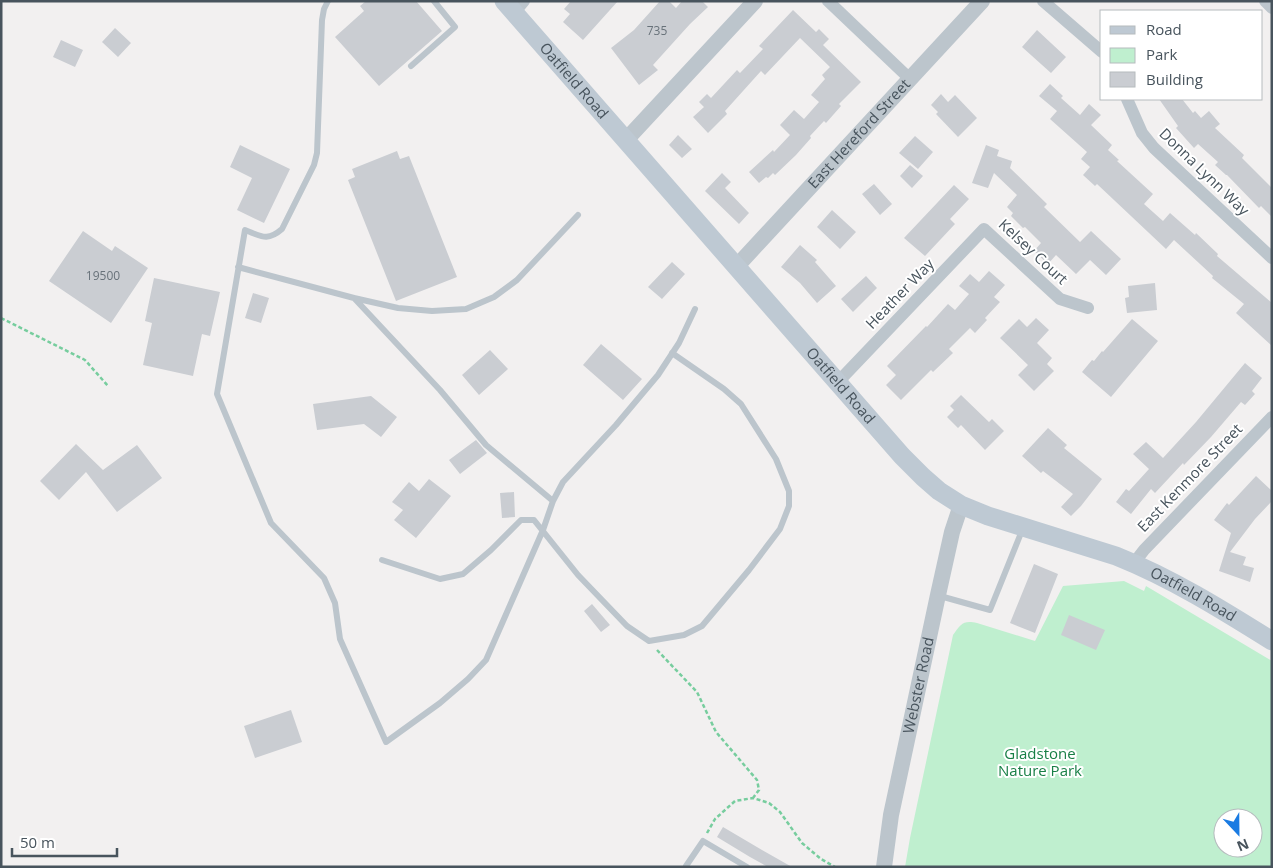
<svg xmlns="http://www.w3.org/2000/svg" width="1273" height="868" font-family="'Open Sans',sans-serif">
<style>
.green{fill:#bfefcf;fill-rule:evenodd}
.building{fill:#cacdd2}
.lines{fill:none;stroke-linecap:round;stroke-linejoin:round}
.path{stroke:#77cd9e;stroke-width:2.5;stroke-dasharray:4 2.5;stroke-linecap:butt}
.service{stroke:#bcc5cc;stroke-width:6}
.minor{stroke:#bcc5cc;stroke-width:12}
.tertiary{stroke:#bcc5cc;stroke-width:16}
.secondary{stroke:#bec9d3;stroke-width:19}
.labels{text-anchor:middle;stroke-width:4;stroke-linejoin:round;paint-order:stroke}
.number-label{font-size:12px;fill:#68727a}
.street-label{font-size:15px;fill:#48545d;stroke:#fff}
.park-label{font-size:15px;fill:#187f46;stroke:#fff}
</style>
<rect width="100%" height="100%" fill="#f2f0f0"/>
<path class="green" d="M 1124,581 L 1144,591 L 1146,586 L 1272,661 L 1272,867 L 905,867 L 910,838 L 953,635 C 961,624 963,620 977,623 L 1035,641 L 1063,586 ZM 1223,818 L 1253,818 L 1253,848 L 1223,848 Z"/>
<path class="building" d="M 366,1 L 416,1 L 442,31 L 379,86 L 335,37 L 364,11 L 360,6 Z
M 571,1 L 618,1 L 583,40 L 563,22 L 570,14 L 564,9 Z
M 660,1 L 669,1 L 676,8 L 682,1 L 702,1 L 708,7 L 690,24 L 653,65 L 658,70 L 639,85 L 611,48 L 634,30 Z
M 793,10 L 816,32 L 819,29 L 829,39 L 823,45 L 861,82 L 839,104 L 841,106 L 826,123 L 824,121 L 810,136 L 811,138 L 796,155 L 775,175 L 773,173 L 768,178 L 766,177 L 759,183 L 749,172 L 773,150 L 774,152 L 790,135 L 780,125 L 794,110 L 804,119 L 819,102 L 811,95 L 825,79 L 822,75 L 830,67 L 800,38 L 765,75 L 761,71 L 725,111 L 727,114 L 708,133 L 693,117 L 704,107 L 699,102 L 707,94 L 711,98 L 737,70 L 740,73 L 763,49 L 759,46 Z
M 115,28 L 131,43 L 118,57 L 102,42 Z
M 1037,30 L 1066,57 L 1051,73 L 1022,47 Z
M 61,40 L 83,50 L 75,67 L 53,57 Z
M 1050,84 L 1063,96 L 1061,98 L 1080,115 L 1089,104 L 1101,115 L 1091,125 L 1112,145 L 1108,150 L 1119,160 L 1117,161 L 1153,194 L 1144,204 L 1163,221 L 1170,213 L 1195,235 L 1196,233 L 1218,254 L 1217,256 L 1272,303 L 1272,346 L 1236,313 L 1244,304 L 1212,278 L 1213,276 L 1174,240 L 1166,249 L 1097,184 L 1095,186 L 1083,175 L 1090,167 L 1081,159 L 1087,152 L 1050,119 L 1057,111 L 1039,96 Z
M 941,94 L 948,102 L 955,95 L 977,118 L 958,137 L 936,114 L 938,112 L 931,105 Z
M 1159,99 L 1182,99 L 1193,113 L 1195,111 L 1201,118 L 1209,111 L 1220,124 L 1215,128 L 1244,155 L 1242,158 L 1272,188 L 1272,217 L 1261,206 L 1259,208 L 1227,175 L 1226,175 L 1215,165 L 1218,162 L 1198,144 L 1194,148 L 1176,128 L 1178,126 Z
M 678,135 L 692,149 L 682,158 L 669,145 Z
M 915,136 L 933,152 L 918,169 L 899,153 Z
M 240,145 L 290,169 L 264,223 L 237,210 L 252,178 L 230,167 Z
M 986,145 L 999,150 L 997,156 L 1012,161 L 1010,168 L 1047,204 L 1044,207 L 1080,242 L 1091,231 L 1121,259 L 1106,275 L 1090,260 L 1076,274 L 1056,255 L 1048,264 L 1034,251 L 1041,243 L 1025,227 L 1023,228 L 1011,216 L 1013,213 L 1007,207 L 1017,195 L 994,173 L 988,188 L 972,183 Z
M 397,151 L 400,159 L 409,156 L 457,277 L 396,301 L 348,180 L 355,177 L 352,169 Z
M 910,165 L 923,176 L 912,188 L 900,176 Z
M 722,173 L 731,182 L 725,188 L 749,213 L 739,224 L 705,191 Z
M 874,184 L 892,204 L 880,215 L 862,194 Z
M 954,185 L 969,199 L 950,219 L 955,224 L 925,256 L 904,238 Z
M 832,210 L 856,232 L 840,249 L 817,227 Z
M 83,231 L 112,251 L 115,246 L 148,268 L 111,323 L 49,281 Z
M 800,245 L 817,260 L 815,262 L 836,286 L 817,303 L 800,283 L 781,267 Z
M 672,262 L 685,274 L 662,299 L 648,287 Z
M 989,271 L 1005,285 L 994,297 L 1000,302 L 985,318 L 987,320 L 975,333 L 970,328 L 949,349 L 953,353 L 933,372 L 931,370 L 901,400 L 886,385 L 896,375 L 887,366 L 926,326 L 927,327 L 948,304 L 955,310 L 969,294 L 959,286 L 970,274 L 979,282 Z
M 866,276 L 877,288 L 853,312 L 841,299 Z
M 154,278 L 220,292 L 210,336 L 202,334 L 193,376 L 143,365 L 152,323 L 145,321 Z
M 1155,283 L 1157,310 L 1127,313 L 1125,298 L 1129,297 L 1128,286 Z
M 253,293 L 269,298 L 261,323 L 245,318 Z
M 1036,318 L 1049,330 L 1037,343 L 1052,358 L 1047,364 L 1054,371 L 1034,391 L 1018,375 L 1028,365 L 1000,338 L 1019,319 L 1027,327 Z
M 1132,319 L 1158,341 L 1111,397 L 1082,372 L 1092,360 L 1094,361 L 1102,351 L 1103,352 Z
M 601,344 L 642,379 L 623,400 L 583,365 Z
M 490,350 L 508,369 L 479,395 L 462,375 Z
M 1245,363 L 1262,378 L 1252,391 L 1255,394 L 1245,405 L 1241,402 L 1211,437 L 1184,465 L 1183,463 L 1155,493 L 1151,489 L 1131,514 L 1116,502 L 1126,489 L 1129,491 L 1149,469 L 1133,454 L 1146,442 L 1163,458 L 1196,422 Z
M 961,395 L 989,422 L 992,419 L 1004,431 L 985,450 L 961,425 L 958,428 L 947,417 L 954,410 L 950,406 Z
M 371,396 L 397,417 L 381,437 L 364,424 L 317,430 L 313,404 Z
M 1048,428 L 1067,445 L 1064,448 L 1102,479 L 1081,506 L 1071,516 L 1061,507 L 1073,494 L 1043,471 L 1041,473 L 1022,456 Z
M 476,440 L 487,453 L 460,474 L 449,460 Z
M 76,444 L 103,470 L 137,445 L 162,478 L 117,512 L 86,472 L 59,500 L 40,481 Z
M 1256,476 L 1272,491 L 1272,501 L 1255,519 L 1230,552 L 1246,557 L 1243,565 L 1254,568 L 1250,582 L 1219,571 L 1231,533 L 1214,520 L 1227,503 L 1229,505 Z
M 429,479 L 451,496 L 416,538 L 394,520 L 403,510 L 392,502 L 409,482 L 419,491 Z
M 514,492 L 515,517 L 502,518 L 500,493 Z
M 1034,564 L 1058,574 L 1035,633 L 1010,623 Z
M 592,604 L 610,625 L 601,632 L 584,611 Z
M 1069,615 L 1105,630 L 1096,650 L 1061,635 Z
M 291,710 L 302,742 L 255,758 L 244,726 Z
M 723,827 L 762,850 L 792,867 L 768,867 L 750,857 L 717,837 Z"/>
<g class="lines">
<path class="path" d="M 1,318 L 85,360 L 108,386
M 657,650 L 697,692 L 716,732 L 757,780 L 759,790 L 753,798
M 707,833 L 715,819 L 735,801 L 753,798 L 769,803 L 780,812 L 802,843 L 821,859 L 835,867"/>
<path class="service" d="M 328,1 L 324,9 L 322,20 L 317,153 L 314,165 L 282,229 C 267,242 261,236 245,230 L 217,394 L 271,523 L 324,578 L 335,603 L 340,639 L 386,742 L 440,703 L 468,679 L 486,660 L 543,530 L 553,501 L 563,482 L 616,425 L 658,375 L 679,343 L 695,309
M 411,66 L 455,27 L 434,1
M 238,267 L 354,298 L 440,390 L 486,445 L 553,501
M 354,298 L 398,308 L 432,311 L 466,309 L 494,297 L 517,280 L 578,215
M 382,560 L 440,579 L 463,574 L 491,550 L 521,520 L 534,520 L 578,575 L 627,626 L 649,641 L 684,635 L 702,626 L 749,570 L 780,529 L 789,506 L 789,491 L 776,459 L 741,404 L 724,389 L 672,353
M 940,596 L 990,610 L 1023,528
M 686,866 L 703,841 L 747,867"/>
<path class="minor" d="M 828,1 L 910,79
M 1043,1 L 1102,52
M 1265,1 L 1272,8
M 514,13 L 524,1
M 1127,99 L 1142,133 L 1154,148 L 1272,258
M 838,382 L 984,229 L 1060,299 L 1088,308
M 1134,563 L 1144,550 L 1272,417"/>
<g class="tertiary">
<path d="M 626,140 L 755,1"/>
<path id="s1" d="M 737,266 L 982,1"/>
<path id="s2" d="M 884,867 L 891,815 L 938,595 L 952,532 L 961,505"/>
</g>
<path class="secondary" id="s3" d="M 504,1 L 902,456 L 923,477 L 939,491 L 961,505 L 988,516 L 1116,556 C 1171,578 1221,609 1272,641"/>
</g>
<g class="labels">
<g class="number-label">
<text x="657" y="35">735</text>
<text x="103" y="280">19500</text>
</g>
<g class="street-label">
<text dy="5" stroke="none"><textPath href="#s3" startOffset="106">Oatfield Road</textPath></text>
<text dy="5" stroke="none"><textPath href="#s1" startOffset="180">East Hereford Street</textPath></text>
<text transform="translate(1204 172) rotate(44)" y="5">Donna Lynn Way</text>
<text transform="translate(1033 252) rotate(43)" y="5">Kelsey Court</text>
<text transform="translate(900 294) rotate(-46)" y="5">Heather Way</text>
<text dy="5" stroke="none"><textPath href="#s3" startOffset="511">Oatfield Road</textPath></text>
<text transform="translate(1190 478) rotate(-46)" y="5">East Kenmore Street</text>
<text dy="5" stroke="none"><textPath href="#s3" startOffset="931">Oatfield Road</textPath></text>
<text dy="5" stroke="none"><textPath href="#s2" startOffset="185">Webster Road</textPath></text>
</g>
<g class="park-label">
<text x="1040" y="759">Gladstone<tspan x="1040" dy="17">Nature Park</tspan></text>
</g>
</g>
<rect width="1273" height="868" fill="none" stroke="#48545d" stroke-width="5"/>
<rect x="1100" y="10" width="162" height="90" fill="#ffffff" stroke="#b6bbbe"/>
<rect x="1110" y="26" width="25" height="8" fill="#bec9d3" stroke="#b6bbbe"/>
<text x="1146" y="35" font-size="15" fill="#48545d">Road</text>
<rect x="1110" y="48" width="25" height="15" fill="#bfefcf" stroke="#b6bbbe"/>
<text x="1146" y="60" font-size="15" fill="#48545d">Park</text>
<rect x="1110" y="72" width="25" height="15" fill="#cacdd2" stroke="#b6bbbe"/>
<text x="1146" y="85" font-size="15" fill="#48545d">Building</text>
<g transform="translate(1238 833) rotate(158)"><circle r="24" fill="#ffffff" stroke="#b6bbbe"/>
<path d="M0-4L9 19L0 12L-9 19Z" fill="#1a7be2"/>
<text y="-8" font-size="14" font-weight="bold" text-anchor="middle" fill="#48545d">N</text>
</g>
<path d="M12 848v8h105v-8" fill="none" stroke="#48545d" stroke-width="2.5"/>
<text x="20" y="848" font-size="15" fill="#48545d" stroke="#ffffff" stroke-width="4" paint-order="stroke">50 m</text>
</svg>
